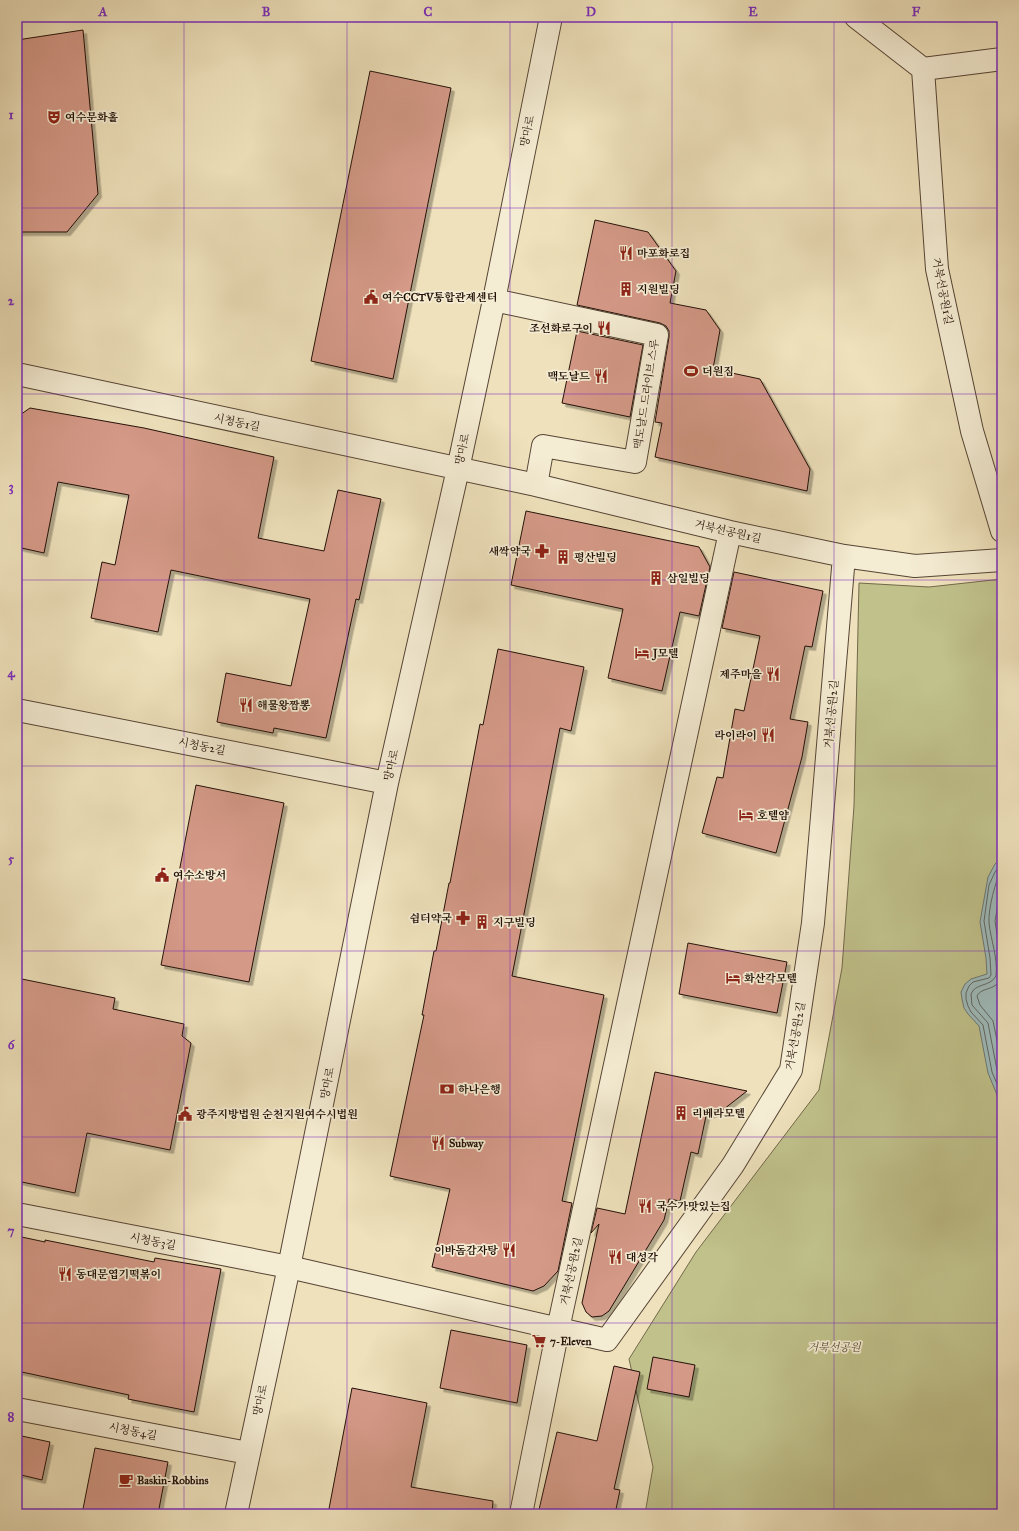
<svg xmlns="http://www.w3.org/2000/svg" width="1019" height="1531" font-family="'IM FELL Great Primer','Noto Serif KR',serif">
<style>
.green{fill:#c0c18b;stroke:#72694a}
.water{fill:#9ebbbb;stroke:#6d7773}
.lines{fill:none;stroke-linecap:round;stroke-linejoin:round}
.shore{stroke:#606662;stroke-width:1}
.building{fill:#d49987;stroke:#231108;filter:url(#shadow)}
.minor-casing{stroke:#564535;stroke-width:24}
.minor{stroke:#f4ecd3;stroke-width:22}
.grid{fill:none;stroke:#7b2cbf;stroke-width:1;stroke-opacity:0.55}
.labels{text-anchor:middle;stroke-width:3.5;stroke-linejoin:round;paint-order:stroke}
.poi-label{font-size:11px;font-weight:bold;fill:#231108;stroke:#f4ecd3;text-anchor:start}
.street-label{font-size:11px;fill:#231108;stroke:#f4ecd3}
.park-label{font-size:11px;font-style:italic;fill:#5a4f36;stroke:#f4ecd3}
.neatline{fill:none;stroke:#7b2cbf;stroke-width:1.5}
.grid-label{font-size:13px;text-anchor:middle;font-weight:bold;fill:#7b2cbf}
</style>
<defs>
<filter id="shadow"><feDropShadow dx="3.5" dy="3.5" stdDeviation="0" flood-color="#0004"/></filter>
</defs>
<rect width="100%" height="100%" fill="#eee1bb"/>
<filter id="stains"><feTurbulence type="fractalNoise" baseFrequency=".005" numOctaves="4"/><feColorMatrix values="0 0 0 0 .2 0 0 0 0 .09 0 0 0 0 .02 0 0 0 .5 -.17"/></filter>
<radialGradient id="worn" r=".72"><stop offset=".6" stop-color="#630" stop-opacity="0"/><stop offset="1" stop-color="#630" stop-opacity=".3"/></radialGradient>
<path class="green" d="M 1002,579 L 1002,1514 L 645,1514 L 653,1467 L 629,1359 L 696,1252 L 819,1090 L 842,968 L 854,806 L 859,583 L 929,587 Z"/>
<path class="water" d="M 1002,857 L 1002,1107 L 988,1073 L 979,1026 L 968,1014 L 964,1008 L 962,999 L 961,992 L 965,984 L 971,979 L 987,974 L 986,958 L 980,922 L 988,877 L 995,864 Z"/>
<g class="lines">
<path class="shore" d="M 1002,862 L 995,872 L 989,885 L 984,921 L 990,958 L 991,975 L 989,978 L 973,982 L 969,986 L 966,993 L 966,999 L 968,1006 L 971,1012 L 983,1025 L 992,1072 L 1002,1096
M 1002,869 C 995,881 988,910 989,923 C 991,941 998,958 996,976 C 990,987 975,983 971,994 L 972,1005 L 988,1023 L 997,1070 L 1002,1083
M 1002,882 L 995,921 L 1002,969
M 1002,976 C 997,992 982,986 977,996 L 980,1005 L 993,1021 L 1002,1065"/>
</g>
<path class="building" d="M 83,30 L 98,194 L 67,232 L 17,232 L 17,40 Z
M 370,71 L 451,88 L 393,379 L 311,361 Z
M 595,220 L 648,232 L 676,271 L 670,303 L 706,310 L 720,330 L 713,369 L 760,379 L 810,469 L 807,491 L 655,457 L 662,423 L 655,422 L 669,337 L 669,331 L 666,326 L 660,323 L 577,305 Z
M 577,331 L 643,345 L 630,417 L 562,403 Z
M 30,408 L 144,428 L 274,457 L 258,538 L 324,551 L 338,490 L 381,499 L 359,600 L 356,599 L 326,738 L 274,728 L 273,733 L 217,722 L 226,673 L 291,686 L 310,599 L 171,570 L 158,632 L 91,618 L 102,562 L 115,565 L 129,495 L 58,482 L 44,553 L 17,547 L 17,417 Z
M 526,511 L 699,547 L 710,567 L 699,616 L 680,612 L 662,691 L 608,678 L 623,609 L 511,585 Z
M 734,572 L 823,591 L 812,647 L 805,646 L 790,719 L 808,722 L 802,757 L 776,853 L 702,833 L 717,777 L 723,778 L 735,709 L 744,711 L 760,636 L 722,628 Z
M 498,649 L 584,667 L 571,731 L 560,728 L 512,976 L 604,995 L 562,1201 L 572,1203 L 558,1271 L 544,1286 L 533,1291 L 432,1267 L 450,1189 L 390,1176 L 424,1015 L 422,1015 L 434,951 L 436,951 L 449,883 L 450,883 L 480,724 L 483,725 Z
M 196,785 L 284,803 L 249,982 L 161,965 Z
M 688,943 L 787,962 L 777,1013 L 679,994 Z
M 17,978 L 115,998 L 113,1009 L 184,1024 L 182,1036 L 191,1043 L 170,1150 L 87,1133 L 75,1193 L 17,1181 Z
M 655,1072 L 747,1091 L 724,1109 L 706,1116 L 698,1154 L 691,1152 L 680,1201 L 669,1199 L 664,1220 L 609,1311 L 602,1316 L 592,1317 L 586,1312 L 582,1303 L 599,1224 L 591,1233 L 597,1208 L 625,1214 Z
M 17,1236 L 45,1242 L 45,1240 L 154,1262 L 155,1258 L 221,1269 L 194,1412 L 128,1399 L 129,1395 L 17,1371 Z
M 451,1330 L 527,1345 L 517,1403 L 440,1388 Z
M 653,1357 L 695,1365 L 689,1397 L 647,1389 Z
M 614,1366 L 640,1372 L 614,1489 L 620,1490 L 615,1514 L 538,1514 L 557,1432 L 597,1441 Z
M 352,1388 L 427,1403 L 411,1487 L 493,1501 L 492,1514 L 328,1514 Z
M 17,1435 L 50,1442 L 42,1480 L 17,1474 Z
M 95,1448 L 168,1462 L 158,1514 L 82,1514 Z"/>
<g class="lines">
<defs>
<path id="minor" d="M 856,17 L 923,69 L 1002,59
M 923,69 L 937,269 L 972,431 L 1002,531
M 494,300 L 657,335 L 635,462 L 543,446 L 536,485
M 17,374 L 536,485 L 730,532 L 844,556 L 915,566 L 1002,560
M 17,710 L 387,783
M 17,1214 L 289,1267 L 607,1340 L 733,1165 L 791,1070 L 813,923 L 844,556
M 17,1409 L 248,1453
M 236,1514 L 289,1267 L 387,783 L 458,469 L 494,300 L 551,17
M 521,1514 L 558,1329 L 730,532"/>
</defs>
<use href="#minor" class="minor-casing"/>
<use href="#minor" class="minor"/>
</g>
<path class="grid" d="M 184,17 L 184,1514M 347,17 L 347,1514M 510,17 L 510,1514M 672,17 L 672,1514M 834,17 L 834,1514M 17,208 L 1002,208M 17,394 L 1002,394M 17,580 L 1002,580M 17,766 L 1002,766M 17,951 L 1002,951M 17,1137 L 1002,1137M 17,1323 L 1002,1323"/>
<defs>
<symbol id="theatre-bare" viewBox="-9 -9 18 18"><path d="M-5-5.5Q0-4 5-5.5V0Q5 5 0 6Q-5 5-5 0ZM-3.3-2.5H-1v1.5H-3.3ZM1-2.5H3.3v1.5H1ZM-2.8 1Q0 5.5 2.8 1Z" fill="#8f2418" stroke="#f4ecd3" stroke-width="2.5" paint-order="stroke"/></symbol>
<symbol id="restaurant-bare" viewBox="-9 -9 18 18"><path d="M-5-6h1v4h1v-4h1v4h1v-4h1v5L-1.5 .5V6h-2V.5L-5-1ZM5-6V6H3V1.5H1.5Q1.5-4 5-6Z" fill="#8f2418" stroke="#f4ecd3" stroke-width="2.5" paint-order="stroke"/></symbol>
<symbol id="building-bare" viewBox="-9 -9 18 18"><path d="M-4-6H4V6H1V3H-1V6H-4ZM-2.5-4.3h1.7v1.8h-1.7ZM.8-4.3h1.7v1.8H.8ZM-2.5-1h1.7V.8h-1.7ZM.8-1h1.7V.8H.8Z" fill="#8f2418" stroke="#f4ecd3" stroke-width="2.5" paint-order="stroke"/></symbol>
<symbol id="civic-bare" viewBox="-9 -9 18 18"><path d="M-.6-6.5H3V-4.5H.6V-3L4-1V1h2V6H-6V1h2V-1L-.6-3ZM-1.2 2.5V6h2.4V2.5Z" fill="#8f2418" stroke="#f4ecd3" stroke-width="2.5" paint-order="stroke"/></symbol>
<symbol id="stadium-bare" viewBox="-9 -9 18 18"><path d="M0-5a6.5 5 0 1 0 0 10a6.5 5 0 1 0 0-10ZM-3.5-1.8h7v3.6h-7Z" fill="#8f2418" stroke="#f4ecd3" stroke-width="2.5" paint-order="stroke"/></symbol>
<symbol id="pharmacy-bare" viewBox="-9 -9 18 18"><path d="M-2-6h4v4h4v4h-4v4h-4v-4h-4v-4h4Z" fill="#8f2418" stroke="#f4ecd3" stroke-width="2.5" paint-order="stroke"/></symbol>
<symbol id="hotel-bare" viewBox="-9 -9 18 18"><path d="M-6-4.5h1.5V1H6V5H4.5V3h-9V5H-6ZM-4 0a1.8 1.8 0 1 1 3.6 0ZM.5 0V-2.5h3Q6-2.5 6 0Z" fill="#8f2418" stroke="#f4ecd3" stroke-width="2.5" paint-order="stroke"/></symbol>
<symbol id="bank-bare" viewBox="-9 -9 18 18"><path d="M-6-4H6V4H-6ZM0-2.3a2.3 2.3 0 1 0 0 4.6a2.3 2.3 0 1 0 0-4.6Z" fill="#8f2418" stroke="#f4ecd3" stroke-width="2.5" paint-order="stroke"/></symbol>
<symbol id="supermarket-bare" viewBox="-9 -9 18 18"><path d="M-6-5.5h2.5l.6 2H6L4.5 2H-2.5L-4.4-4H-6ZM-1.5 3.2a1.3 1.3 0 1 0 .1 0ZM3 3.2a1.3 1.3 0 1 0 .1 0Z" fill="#8f2418" stroke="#f4ecd3" stroke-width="2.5" paint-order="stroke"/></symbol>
<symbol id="cafe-bare" viewBox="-9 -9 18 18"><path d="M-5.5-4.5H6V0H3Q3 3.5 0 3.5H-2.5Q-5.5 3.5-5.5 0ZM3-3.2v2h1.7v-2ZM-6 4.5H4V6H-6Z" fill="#8f2418" stroke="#f4ecd3" stroke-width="2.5" paint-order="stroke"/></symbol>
</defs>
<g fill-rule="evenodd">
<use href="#theatre-bare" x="44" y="107" width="20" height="20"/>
<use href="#restaurant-bare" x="616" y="243" width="20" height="20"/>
<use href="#building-bare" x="616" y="279" width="20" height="20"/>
<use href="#civic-bare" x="361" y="287" width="20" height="20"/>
<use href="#restaurant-bare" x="594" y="318" width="20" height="20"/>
<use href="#stadium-bare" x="681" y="361" width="20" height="20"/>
<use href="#restaurant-bare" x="591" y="366" width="20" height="20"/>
<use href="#pharmacy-bare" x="532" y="541" width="20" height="20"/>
<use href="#building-bare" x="553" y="547" width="20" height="20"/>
<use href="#building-bare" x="646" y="568" width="20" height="20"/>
<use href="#hotel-bare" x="632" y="643" width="20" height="20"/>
<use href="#restaurant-bare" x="763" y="664" width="20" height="20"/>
<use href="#restaurant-bare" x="236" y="695" width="20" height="20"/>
<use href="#restaurant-bare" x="758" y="725" width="20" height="20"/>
<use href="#hotel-bare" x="736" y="805" width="20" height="20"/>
<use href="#civic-bare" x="152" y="865" width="20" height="20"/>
<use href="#pharmacy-bare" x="453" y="908" width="20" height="20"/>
<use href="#building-bare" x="472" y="912" width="20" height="20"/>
<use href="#hotel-bare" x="723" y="968" width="20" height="20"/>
<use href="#bank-bare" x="437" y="1079" width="20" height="20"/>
<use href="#building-bare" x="671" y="1103" width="20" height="20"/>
<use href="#civic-bare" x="175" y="1104" width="20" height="20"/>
<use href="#restaurant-bare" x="428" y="1133" width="20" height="20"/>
<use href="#restaurant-bare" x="635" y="1196" width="20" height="20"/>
<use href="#restaurant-bare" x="499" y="1240" width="20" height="20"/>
<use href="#restaurant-bare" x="605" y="1247" width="20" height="20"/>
<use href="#restaurant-bare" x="55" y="1264" width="20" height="20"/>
<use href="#supermarket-bare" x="529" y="1331" width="20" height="20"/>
<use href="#cafe-bare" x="116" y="1470" width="20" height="20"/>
</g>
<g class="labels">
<g class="poi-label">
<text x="65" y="121">여수문화홀</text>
<text x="637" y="257">마포화로집</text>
<text x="637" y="293">지원빌딩</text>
<text x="382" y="301">여수CCTV통합관제센터</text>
<text x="593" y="332" text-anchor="end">조선화로구이</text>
<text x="702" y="375">더원짐</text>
<text x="590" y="380" text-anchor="end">맥도날드</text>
<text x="531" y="555" text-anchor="end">새싹약국</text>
<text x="574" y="561">평산빌딩</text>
<text x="667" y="582">삼일빌딩</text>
<text x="653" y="657">J모텔</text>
<text x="762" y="678" text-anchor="end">제주마을</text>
<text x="257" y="709">해물왕짬뽕</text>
<text x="757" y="739" text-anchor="end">라이라이</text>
<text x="757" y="819">호텔얌</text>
<text x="173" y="879">여수소방서</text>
<text x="452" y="922" text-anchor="end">쉼터약국</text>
<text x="493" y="926">지구빌딩</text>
<text x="744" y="982">화산각모텔</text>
<text x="458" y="1093">하나은행</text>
<text x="692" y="1117">리베라모텔</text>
<text x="196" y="1118">광주지방법원 순천지원여수시법원</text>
<text x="449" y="1147">Subway</text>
<text x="656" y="1210">국수가맛있는집</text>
<text x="498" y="1254" text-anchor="end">이바돔감자탕</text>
<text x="626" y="1261">대성각</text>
<text x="76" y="1278">동대문엽기떡볶이</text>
<text x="550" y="1345">7-Eleven</text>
<text x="137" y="1484">Baskin-Robbins</text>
</g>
<g class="street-label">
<text transform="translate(527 131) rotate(-78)" y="4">망마로</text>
<text transform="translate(943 291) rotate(79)" y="4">거북선공원1길</text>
<text transform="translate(646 394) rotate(-81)" y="4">맥도날드 드라이브 스루</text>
<text transform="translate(237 422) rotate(12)" y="4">시청동1길</text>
<text transform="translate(462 449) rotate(-78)" y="4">망마로</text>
<text transform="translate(728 531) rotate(13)" y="4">거북선공원1길</text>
<text transform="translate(831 714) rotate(-85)" y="4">거북선공원2길</text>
<text transform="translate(202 746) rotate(11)" y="4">시청동2길</text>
<text transform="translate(391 765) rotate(-77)" y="4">망마로</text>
<text transform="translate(795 1036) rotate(-80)" y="4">거북선공원2길</text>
<text transform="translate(327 1083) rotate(-79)" y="4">망마로</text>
<text transform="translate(153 1241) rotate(11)" y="4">시청동3길</text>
<text transform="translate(571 1271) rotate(-78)" y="4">거북선공원2길</text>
<text transform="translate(260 1400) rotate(-78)" y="4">망마로</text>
<text transform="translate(133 1431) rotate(11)" y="4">시청동4길</text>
</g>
<g class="park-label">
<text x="834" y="1351">거북선공원</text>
</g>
</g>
<rect width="1019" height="1531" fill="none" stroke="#eee1bb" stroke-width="44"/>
<rect x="22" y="22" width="975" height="1487" class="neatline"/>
<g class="grid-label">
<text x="103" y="16">A</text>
<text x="266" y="16">B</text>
<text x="428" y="16">C</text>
<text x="591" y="16">D</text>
<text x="753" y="16">E</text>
<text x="916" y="16">F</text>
<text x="11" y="119">1</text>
<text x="11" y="305">2</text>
<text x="11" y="491">3</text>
<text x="11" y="677">4</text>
<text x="11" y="863">5</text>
<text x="11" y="1049">6</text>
<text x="11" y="1235">7</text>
<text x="11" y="1421">8</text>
</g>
<rect width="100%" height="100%" filter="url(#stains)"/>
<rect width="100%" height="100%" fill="url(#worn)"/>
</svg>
